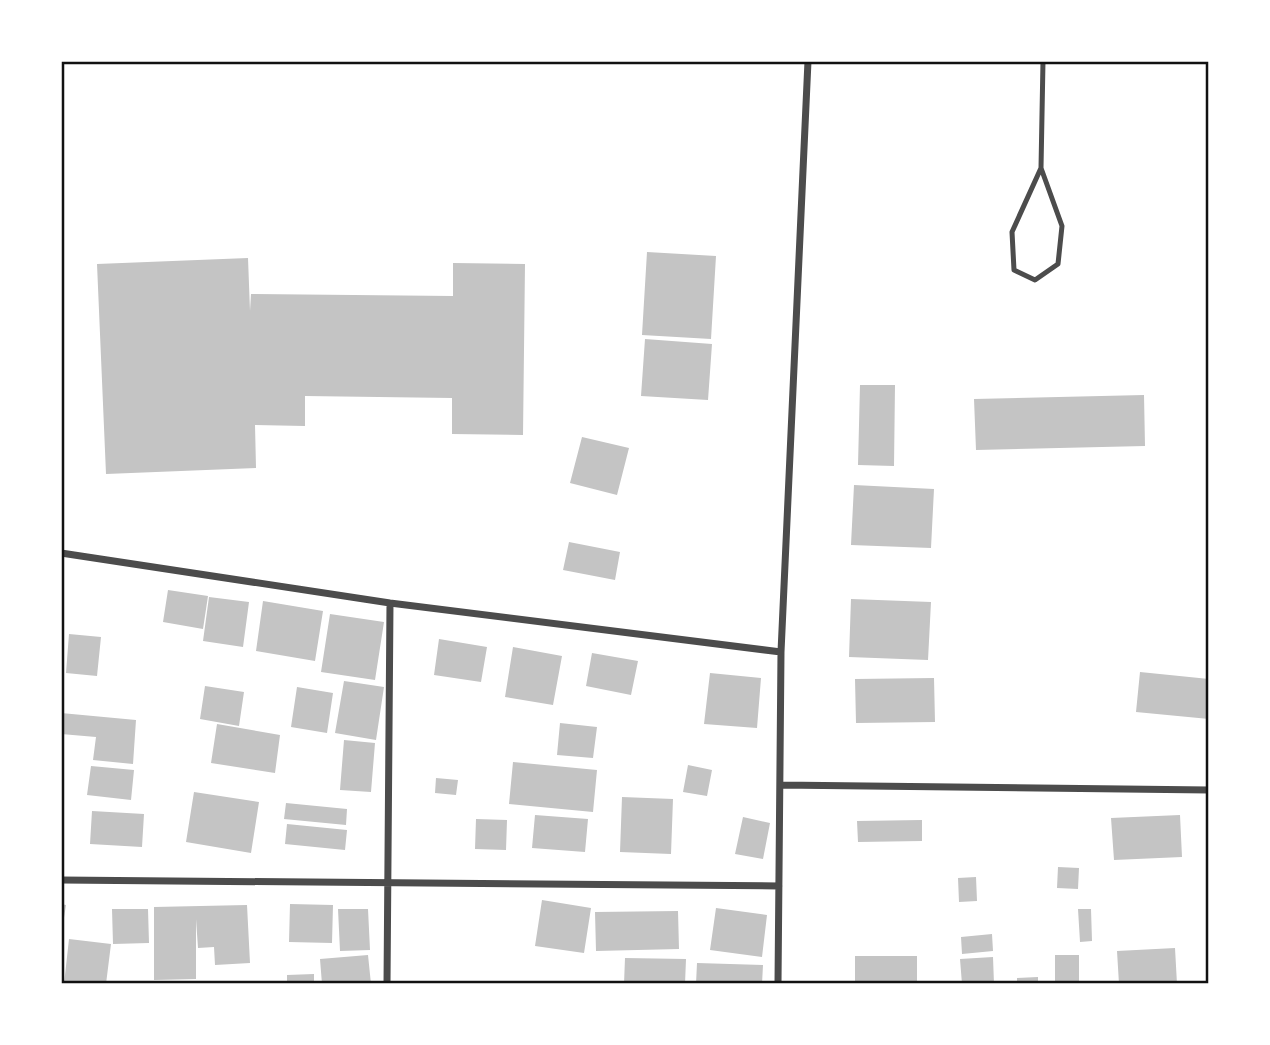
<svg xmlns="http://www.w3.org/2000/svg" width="1270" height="1045" font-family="'Roboto Condensed',sans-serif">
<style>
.building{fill:#c4c4c4}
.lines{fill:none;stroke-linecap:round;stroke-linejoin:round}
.service{stroke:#4c4c4c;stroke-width:5}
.minor{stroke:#4c4c4c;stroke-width:7}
.neatline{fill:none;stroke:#111;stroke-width:2.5}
</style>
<rect width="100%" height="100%" fill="#fff"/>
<path class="building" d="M 647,252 L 716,256 L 711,339 L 642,335 Z
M 248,258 L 250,311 L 251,294 L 453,296 L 453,263 L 525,264 L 523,435 L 452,434 L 452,398 L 305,396 L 305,426 L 255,425 L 256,468 L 106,474 L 97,264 Z
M 645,339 L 712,344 L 708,400 L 641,396 Z
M 860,385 L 895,385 L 894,466 L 858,465 Z
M 1144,395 L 1145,446 L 976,450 L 974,399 Z
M 582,437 L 629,448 L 617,495 L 570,483 Z
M 854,485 L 934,489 L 931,548 L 851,545 Z
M 569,542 L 620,552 L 615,580 L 563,570 Z
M 168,590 L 208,596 L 203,629 L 163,622 Z
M 209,597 L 249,602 L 243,647 L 203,641 Z
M 851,599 L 931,602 L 928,660 L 849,657 Z
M 263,601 L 323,611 L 315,661 L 256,651 Z
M 330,614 L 384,622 L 375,680 L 321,672 Z
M 69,634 L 101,637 L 97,676 L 66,673 Z
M 439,639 L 487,647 L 481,682 L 434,675 Z
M 513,647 L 562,656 L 553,705 L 505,697 Z
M 592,653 L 638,661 L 631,695 L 586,686 Z
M 1140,672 L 1209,679 L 1209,719 L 1136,712 Z
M 710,673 L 761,678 L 757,728 L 704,724 Z
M 934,678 L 935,722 L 856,723 L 855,679 Z
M 344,681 L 384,687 L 376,740 L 335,733 Z
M 205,686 L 244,692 L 239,726 L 200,719 Z
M 297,687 L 333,693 L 327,733 L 291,727 Z
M 61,713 L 136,720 L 133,764 L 93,760 L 96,737 L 61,734 Z
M 560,723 L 597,727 L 593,758 L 557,755 Z
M 217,724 L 280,735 L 275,773 L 211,763 Z
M 344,740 L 375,743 L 371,792 L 340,790 Z
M 513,762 L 597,770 L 593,812 L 509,804 Z
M 688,765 L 712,770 L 707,796 L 683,792 Z
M 91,766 L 134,770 L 131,800 L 87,795 Z
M 436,778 L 458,780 L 456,795 L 435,793 Z
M 194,792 L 259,802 L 251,853 L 186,842 Z
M 622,797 L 673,799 L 671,854 L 620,852 Z
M 286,803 L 347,809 L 346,825 L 284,819 Z
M 92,811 L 144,814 L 142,847 L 90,844 Z
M 535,815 L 588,819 L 585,852 L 532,848 Z
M 1180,815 L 1182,857 L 1114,860 L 1111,818 Z
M 743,817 L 770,823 L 763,859 L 735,854 Z
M 476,819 L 507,820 L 506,850 L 475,849 Z
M 922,820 L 922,841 L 858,842 L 857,821 Z
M 287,824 L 347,830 L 345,850 L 285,844 Z
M 1058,867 L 1079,868 L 1078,889 L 1057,888 Z
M 976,877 L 977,901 L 959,902 L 958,878 Z
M 542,900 L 591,908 L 584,953 L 535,946 Z
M 61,904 L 66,905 L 63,924 L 61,924 Z
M 290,904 L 333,905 L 332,943 L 289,942 Z
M 247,905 L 250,963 L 215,965 L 214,947 L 198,948 L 196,919 L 196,979 L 154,980 L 154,907 Z
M 716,908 L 767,915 L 762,957 L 710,950 Z
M 112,909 L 148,909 L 149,943 L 113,944 Z
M 338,909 L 368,909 L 370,950 L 340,951 Z
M 1078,909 L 1091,909 L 1092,941 L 1080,942 Z
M 678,911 L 679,949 L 596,951 L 595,912 Z
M 992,934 L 993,951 L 962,954 L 961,937 Z
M 69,939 L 111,944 L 106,984 L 64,984 Z
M 1175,948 L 1177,984 L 1119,984 L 1117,951 Z
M 368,955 L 371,984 L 322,984 L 320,959 Z
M 1055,955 L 1079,955 L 1079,984 L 1055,984 Z
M 855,956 L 917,956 L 917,984 L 855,984 Z
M 993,957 L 994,984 L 962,984 L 960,959 Z
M 625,958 L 686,959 L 685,984 L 624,984 Z
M 697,963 L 763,965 L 762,984 L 696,984 Z
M 314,974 L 314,984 L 287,984 L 287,975 Z
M 1038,977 L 1038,984 L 1017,984 L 1017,978 Z"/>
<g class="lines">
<path class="service" d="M 1041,168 L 1012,232 L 1014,270 L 1035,280 L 1058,264 L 1062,226 L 1041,168 L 1043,61"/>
<path class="minor" d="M 61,553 L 390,603 L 781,652
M 780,785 L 1209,790
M 61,880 L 779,886
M 387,984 L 390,603
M 778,984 L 781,652 L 808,61"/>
</g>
<rect width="1270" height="1045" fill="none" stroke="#ffffff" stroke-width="126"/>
<rect x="63" y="63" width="1144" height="919" class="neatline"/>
</svg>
